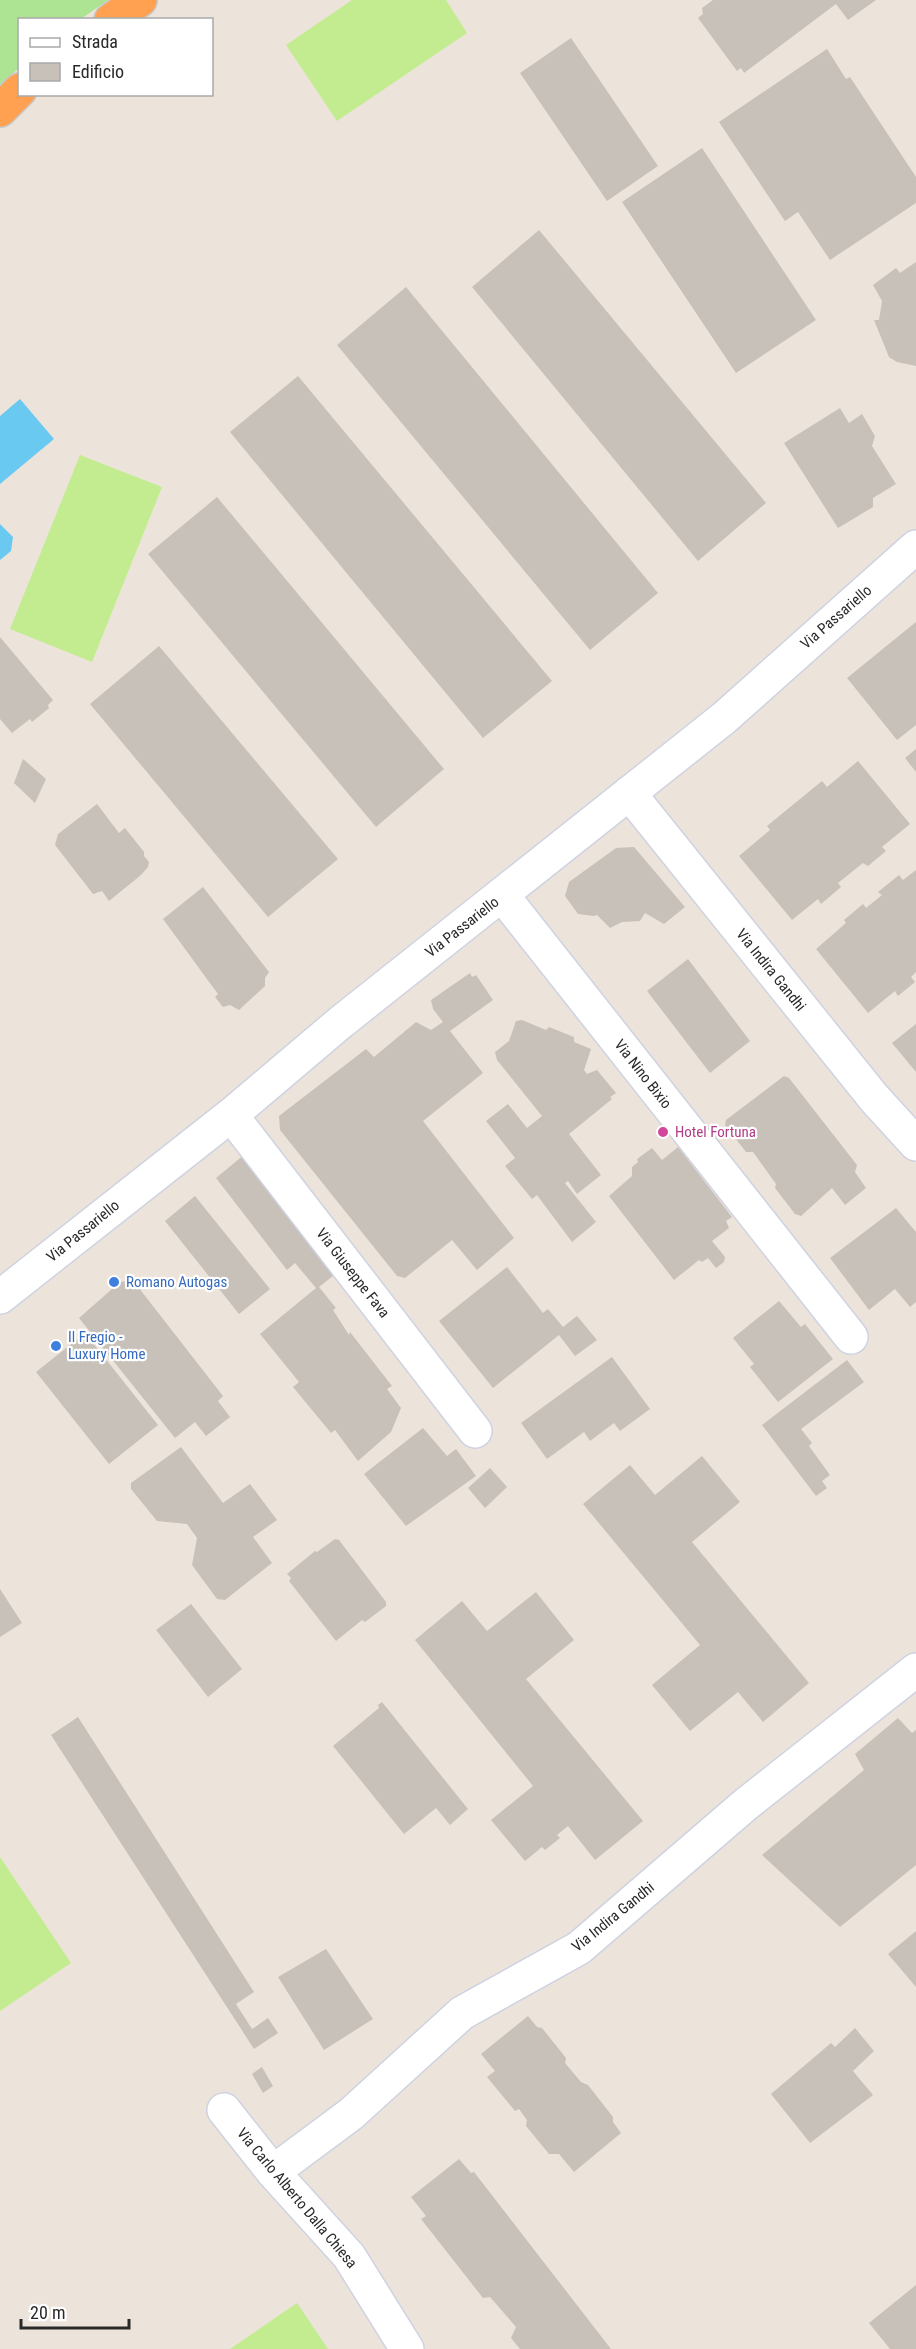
<svg xmlns="http://www.w3.org/2000/svg" width="916" height="2349" font-family="'Roboto Condensed',sans-serif">
<style>
.green{fill:#ade494}
.pitch{fill:#c2ec8f}
.water{fill:#69c9f1}
.building{fill:#c7c1ba}
.lines{fill:none;stroke-linecap:round;stroke-linejoin:round}
.minor-casing{stroke:#cfd2e2;stroke-width:36}
.tertiary-casing{stroke:#cfd2e2;stroke-width:36}
.motorway-casing{stroke:#c7c7c7;stroke-width:36}
.minor{stroke:#fff;stroke-width:33}
.tertiary{stroke:#fff;stroke-width:33}
.motorway{stroke:#ffa151;stroke-width:33}
.hotel-dot{fill:#d1479c;stroke:#fff;stroke-width:2}
.shop-dot{fill:#3f7fe0;stroke:#fff;stroke-width:2}
.labels{text-anchor:middle;stroke-width:4.5;stroke-linejoin:round;paint-order:stroke}
.street-label{font-size:15px;fill:#292929;stroke:#fff}
.hotel-label{font-size:15px;fill:#b23c85;stroke:#fff;text-anchor:start}
.shop-label{font-size:15px;fill:#366cbe;stroke:#fff;text-anchor:start}
</style>
<rect width="100%" height="100%" fill="#ece4da"/>
<path class="green" d="M 0,0 L 108,0 L 81,19 L 20,20 L 19,68 L 0,85 Z"/>
<path class="pitch" d="M 352,0 L 446,0 L 467,33 L 337,121 L 286,45 Z
M 80,455 L 162,487 L 92,662 L 10,629 Z
M 0,1857 L 71,1963 L 0,2011 Z
M 297,2303 L 328,2349 L 230,2349 Z"/>
<path class="water" d="M 20,399 L 54,439 L 0,484 L 0,416 Z
M 0,524 L 13,537 L 11,551 L 0,560 Z"/>
<path class="building" d="M 713,0 L 876,0 L 848,20 L 836,4 L 744,73 L 741,68 L 737,71 L 698,18 L 703,14 L 702,8 Z
M 571,38 L 658,166 L 607,201 L 520,73 Z
M 827,49 L 846,79 L 850,77 L 916,177 L 916,203 L 830,260 L 798,212 L 785,221 L 719,122 Z
M 702,148 L 816,320 L 736,373 L 622,202 Z
M 539,230 L 766,503 L 698,561 L 472,287 Z
M 916,262 L 916,366 L 897,362 L 889,357 L 874,320 L 879,320 L 882,301 L 873,285 L 896,268 L 900,273 Z
M 406,287 L 658,593 L 590,650 L 337,345 Z
M 298,376 L 552,681 L 483,738 L 230,432 Z
M 840,408 L 849,423 L 862,414 L 875,436 L 872,446 L 896,484 L 873,498 L 873,507 L 838,528 L 784,443 Z
M 217,497 L 444,769 L 376,827 L 148,554 Z
M 916,622 L 916,725 L 897,740 L 847,678 Z
M 0,637 L 53,700 L 48,705 L 49,708 L 32,722 L 30,719 L 12,733 L 0,719 Z
M 159,646 L 338,859 L 268,917 L 90,704 Z
M 916,749 L 916,772 L 905,758 Z
M 23,759 L 46,779 L 35,803 L 14,783 Z
M 858,761 L 910,824 L 882,847 L 886,851 L 868,866 L 863,863 L 838,883 L 841,887 L 821,904 L 818,899 L 792,920 L 739,856 L 770,830 L 767,826 L 822,781 L 827,787 Z
M 97,804 L 119,833 L 125,828 L 144,852 L 144,856 L 149,862 L 148,867 L 141,875 L 109,901 L 102,891 L 93,894 L 55,845 L 58,834 Z
M 634,847 L 685,907 L 664,924 L 645,913 L 640,921 L 622,922 L 610,928 L 597,915 L 594,916 L 578,914 L 565,896 L 569,882 L 616,848 Z
M 916,870 L 916,972 L 911,977 L 915,982 L 898,996 L 895,991 L 868,1013 L 816,949 L 846,923 L 844,920 L 863,904 L 866,908 L 882,895 L 878,892 L 899,875 L 903,880 Z
M 203,887 L 269,972 L 265,978 L 265,986 L 239,1010 L 230,1005 L 223,1007 L 215,997 L 218,994 L 163,919 Z
M 688,959 L 750,1041 L 710,1073 L 647,991 Z
M 470,973 L 472,977 L 476,975 L 493,1000 L 450,1031 L 483,1073 L 423,1121 L 514,1238 L 477,1270 L 452,1240 L 405,1278 L 397,1276 L 280,1130 L 279,1116 L 366,1049 L 374,1057 L 416,1022 L 431,1030 L 443,1022 L 433,1009 L 431,1000 Z
M 522,1020 L 546,1030 L 549,1027 L 574,1037 L 574,1042 L 591,1049 L 584,1070 L 587,1074 L 597,1070 L 616,1093 L 610,1097 L 612,1099 L 569,1134 L 601,1175 L 577,1194 L 568,1181 L 565,1183 L 596,1222 L 572,1242 L 537,1195 L 532,1199 L 505,1166 L 515,1158 L 486,1121 L 508,1104 L 527,1128 L 542,1116 L 497,1060 L 495,1052 L 509,1041 L 516,1021 Z
M 916,1024 L 916,1072 L 892,1043 Z
M 784,1076 L 789,1078 L 857,1165 L 855,1172 L 866,1188 L 845,1205 L 832,1188 L 801,1216 L 795,1214 L 775,1188 L 776,1184 L 753,1152 L 746,1152 L 725,1125 L 726,1120 Z
M 678,1147 L 732,1217 L 726,1221 L 729,1228 L 712,1241 L 725,1257 L 724,1262 L 716,1268 L 708,1258 L 702,1262 L 699,1260 L 674,1280 L 609,1196 L 632,1176 L 632,1167 L 638,1162 L 637,1159 L 652,1148 L 662,1160 Z
M 245,1154 L 338,1272 L 319,1287 L 336,1308 L 333,1310 L 349,1335 L 350,1332 L 392,1386 L 387,1389 L 401,1408 L 391,1432 L 358,1461 L 335,1430 L 331,1433 L 293,1387 L 299,1382 L 260,1334 L 316,1288 L 295,1263 L 287,1270 L 216,1178 Z
M 195,1196 L 270,1289 L 239,1314 L 165,1221 Z
M 896,1208 L 916,1232 L 916,1302 L 910,1307 L 895,1289 L 869,1310 L 830,1258 Z
M 507,1267 L 543,1313 L 548,1309 L 563,1327 L 577,1316 L 597,1340 L 575,1356 L 559,1335 L 493,1388 L 439,1321 Z
M 129,1281 L 135,1283 L 223,1396 L 218,1401 L 230,1417 L 206,1436 L 195,1422 L 175,1438 L 79,1318 L 120,1282 Z
M 779,1301 L 801,1327 L 805,1324 L 833,1359 L 778,1402 L 750,1367 L 754,1364 L 733,1338 Z
M 85,1333 L 158,1425 L 109,1464 L 36,1372 Z
M 612,1357 L 650,1409 L 620,1431 L 614,1423 L 590,1441 L 584,1432 L 547,1459 L 521,1423 Z
M 847,1360 L 864,1382 L 801,1429 L 812,1443 L 809,1446 L 830,1475 L 822,1481 L 827,1488 L 816,1496 L 762,1425 Z
M 423,1428 L 447,1456 L 456,1449 L 476,1476 L 406,1526 L 364,1474 Z
M 181,1447 L 223,1503 L 250,1484 L 277,1520 L 253,1537 L 272,1563 L 225,1600 L 217,1599 L 192,1565 L 197,1538 L 187,1524 L 157,1521 L 131,1489 L 131,1483 Z
M 702,1456 L 740,1502 L 692,1542 L 809,1683 L 763,1722 L 738,1692 L 690,1731 L 652,1685 L 700,1645 L 583,1504 L 630,1465 L 655,1495 Z
M 490,1468 L 507,1487 L 485,1508 L 468,1488 Z
M 335,1539 L 339,1540 L 386,1602 L 386,1606 L 365,1622 L 362,1620 L 336,1641 L 289,1581 L 291,1578 L 287,1574 L 315,1551 L 317,1552 Z
M 0,1589 L 22,1623 L 0,1637 Z
M 536,1592 L 574,1640 L 526,1679 L 643,1821 L 595,1860 L 568,1826 L 557,1835 L 560,1838 L 545,1850 L 542,1847 L 525,1861 L 491,1820 L 533,1786 L 415,1640 L 462,1601 L 487,1631 Z
M 191,1604 L 242,1669 L 208,1697 L 156,1630 Z
M 382,1702 L 468,1809 L 450,1825 L 436,1808 L 404,1834 L 333,1746 L 379,1708 L 378,1705 Z
M 78,1717 L 254,1992 L 236,2004 L 252,2029 L 268,2018 L 278,2033 L 254,2049 L 51,1735 Z
M 898,1718 L 912,1733 L 916,1730 L 916,1865 L 840,1927 L 762,1855 L 864,1770 L 855,1754 Z
M 916,1931 L 916,1987 L 888,1954 Z
M 326,1949 L 373,2019 L 324,2050 L 278,1977 Z
M 528,2016 L 537,2027 L 542,2028 L 566,2058 L 565,2063 L 581,2082 L 588,2085 L 613,2117 L 613,2122 L 621,2133 L 574,2172 L 559,2154 L 549,2154 L 526,2126 L 527,2120 L 519,2109 L 515,2111 L 487,2077 L 495,2071 L 481,2054 Z
M 855,2028 L 874,2051 L 853,2071 L 873,2095 L 810,2143 L 771,2094 L 831,2043 L 835,2047 Z
M 262,2067 L 273,2086 L 263,2093 L 252,2074 Z
M 459,2159 L 471,2173 L 474,2172 L 611,2349 L 520,2349 L 511,2338 L 516,2327 L 490,2297 L 483,2298 L 421,2219 L 426,2216 L 411,2197 Z
M 916,2285 L 916,2349 L 890,2349 L 869,2323 Z"/>
<g class="lines">
<defs>
<path id="minor" d="M 629,793 L 874,1098 L 916,1144
M 502,895 L 851,1337
M 231,1115 L 475,1431
M 224,2110 L 273,2172 L 349,2256 L 407,2349
M 273,2172 L 351,2114 L 462,2013 L 579,1948 L 745,1805 L 916,1670"/>
<path id="tertiary" d="M 0,1297 L 231,1115 L 341,1022 L 724,718 L 916,547"/>
<path id="motorway" d="M 111,20 L 140,0
M 0,110 L 20,90"/>
</defs>
<use href="#minor" class="minor-casing"/>
<use href="#tertiary" class="tertiary-casing"/>
<use href="#motorway" class="motorway-casing"/>
<use href="#minor" class="minor"/>
<use href="#tertiary" class="tertiary"/>
<use href="#motorway" class="motorway"/>
</g>
<circle class="hotel-dot" cx="663" cy="1132" r="6"/>
<g class="shop-dot">
<circle cx="114" cy="1282" r="6"/>
<circle cx="56" cy="1346" r="6"/>
</g>
<g class="labels">
<g class="street-label">
<text transform="translate(836 617) rotate(-41)" y="5">Via Passariello</text>
<text transform="translate(462 927) rotate(-38)" y="5">Via Passariello</text>
<text transform="translate(771 970) rotate(51)" y="5">Via Indira Gandhi</text>
<text transform="translate(643 1074) rotate(52)" y="5">Via Nino Bixio</text>
<text transform="translate(83 1231) rotate(-39)" y="5">Via Passariello</text>
<text transform="translate(353 1273) rotate(52)" y="5">Via Giuseppe Fava</text>
<text transform="translate(613 1917) rotate(-39)" y="5">Via Indira Gandhi</text>
<text transform="translate(297 2198) rotate(50)" y="5">Via Carlo Alberto Dalla Chiesa</text>
</g>
<g class="hotel-label">
<text x="675" y="1137">Hotel Fortuna</text>
</g>
<g class="shop-label">
<text x="126" y="1287">Romano Autogas</text>
<text x="68" y="1342">Il Fregio -<tspan x="68" dy="17">Luxury Home</tspan></text>
</g>
</g>
<rect x="18" y="18" width="195" height="78" fill="#ffffff" stroke="#a9a9a9" stroke-width="1.5"/>
<rect x="30" y="38" width="30" height="9" fill="#ffffff" stroke="#a9a9a9" stroke-width="1.5"/>
<text x="72" y="48" font-size="18" fill="#292929">Strada</text>
<rect x="30" y="63" width="30" height="18" fill="#c7c1ba" stroke="#a9a9a9" stroke-width="1.5"/>
<text x="72" y="78" font-size="18" fill="#292929">Edificio</text>
<path d="M21 2319v9h108v-9" fill="none" stroke="#292929" stroke-width="3"/>
<text x="30" y="2319" font-size="18" fill="#292929" stroke="#ffffff" stroke-width="4.5" paint-order="stroke">20 m</text>
</svg>
